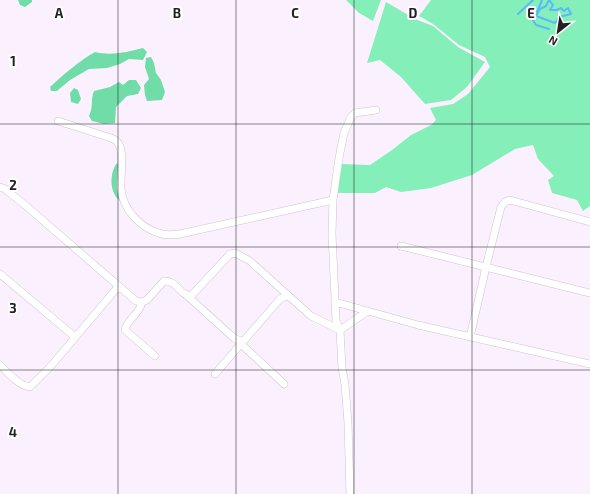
<svg xmlns="http://www.w3.org/2000/svg" width="590" height="494" font-family="'Exo 2',sans-serif">
<style>
.green{fill:#85efba}
.forest{fill:#70dca8}
.lines{fill:none;stroke-linecap:round;stroke-linejoin:round}
.stream{stroke:#59baf7;stroke-width:2}
.street-casing{stroke:#cec2d1;stroke-width:8}
.street{stroke:#fff;stroke-width:7}
.grid{fill:none;stroke:#242026;stroke-width:1;stroke-opacity:0.55}
.grid-label{font-size:13px;text-anchor:middle;font-weight:bold;fill:#242026;stroke:#fff;stroke-width:4;stroke-linejoin:round;paint-order:stroke}
</style>
<rect width="100%" height="100%" fill="#fbf1fe"/>
<path class="green" d="M 346,0 L 381,0 L 373,21 L 359,13 Z
M 431,0 L 590,0 L 590,206 L 583,211 L 577,200 L 552,193 L 548,180 L 554,176 L 538,159 L 533,145 L 515,149 L 472,175 L 431,188 L 401,192 L 386,187 L 375,193 L 336,193 L 340,164 L 370,165 L 392,150 L 411,135 L 431,125 L 436,120 L 430,108 L 453,104 L 468,94 L 490,67 L 485,57 L 459,45 L 433,24 L 419,16 Z
M 386,2 L 415,19 L 433,26 L 458,47 L 485,62 L 467,87 L 451,100 L 425,104 L 401,77 L 380,60 L 367,63 Z"/>
<path class="forest" d="M 18,0 L 32,0 L 32,2 L 25,7 L 20,5 Z
M 143,48 L 147,52 L 143,60 L 129,59 L 120,64 L 107,68 L 89,69 L 70,80 L 57,91 L 51,91 L 50,87 C 64,74 78,62 95,52 C 110,56 128,52 143,48 Z
M 151,57 L 154,63 L 156,73 L 161,80 L 165,92 L 162,100 L 147,101 L 145,95 L 144,85 L 149,79 L 145,67 L 146,58 Z
M 129,80 L 136,80 L 141,88 L 138,94 L 127,96 L 116,107 L 115,123 L 104,124 L 92,121 L 89,116 C 94,105 90,101 94,91 L 110,87 L 119,82 L 123,85 Z
M 74,88 L 78,90 L 81,99 L 78,104 L 71,102 L 70,93 Z
M 117,163 L 119,165 L 122,202 C 109,195 109,173 117,163 Z"/>
<g class="lines">
<path class="stream" d="M 549,0 L 553,5 L 550,10 L 557,10 L 561,8 L 564,11 L 568,8 L 571,14 L 559,17 L 555,23 L 536,16 L 540,9 L 546,6 Z
M 537,12 L 542,0
M 518,14 L 533,0
M 536,16 L 533,20 L 536,25 L 549,29"/>
<defs>
<path id="street" d="M 58,121 L 108,137 C 111,138 116,139 118,143 C 125,152 120,177 121,189 C 123,210 141,229 162,234 C 171,236 181,234 189,232 L 333,200
M 0,187 L 5,189 L 25,205 L 136,301 L 142,302 L 147,300 L 164,281 C 178,280 179,297 192,295 L 230,254 L 235,253 L 250,261 L 291,298
M 401,246 L 590,293
M 0,274 L 75,337
M 184,293 L 234,338 L 240,341 L 244,340
M 142,302 C 140,314 127,319 125,330 L 155,356
M 335,302 L 418,325 L 590,364
M 470,337 L 486,267 L 501,207 L 505,202 L 510,200 L 590,222
M 241,344 L 284,384
M 0,365 C 8,373 19,386 30,387 L 51,366 L 117,288 L 122,289
M 215,374 L 280,299 L 286,296 L 291,298 L 311,316 L 340,330 L 368,311
M 350,494 L 348,423 L 345,384 L 342,368 L 340,330 L 336,321 L 332,234 L 333,200 L 339,158 L 344,133 L 351,117 L 355,113 L 376,110"/>
</defs>
<use href="#street" class="street-casing"/>
<use href="#street" class="street"/>
</g>
<path class="grid" d="M 118,0 L 118,494M 236,0 L 236,494M 354,0 L 354,494M 472,0 L 472,494M 0,124 L 590,124M 0,247 L 590,247M 0,370 L 590,370"/>
<g class="grid-label">
<text x="59" y="18">A</text>
<text x="177" y="18">B</text>
<text x="295" y="18">C</text>
<text x="413" y="18">D</text>
<text x="531" y="18">E</text>
<text x="13" y="66">1</text>
<text x="13" y="190">2</text>
<text x="13" y="313">3</text>
<text x="13" y="437">4</text>
</g>
<g transform="translate(558 32) rotate(210)" stroke="#ffffff" stroke-width="3" paint-order="stroke">
<path d="M0-3L7 15L0 10L-7 15Z" fill="#242026"/>
<text y="-6" font-size="11" font-weight="bold" text-anchor="middle" fill="#242026">N</text>
</g>
</svg>
